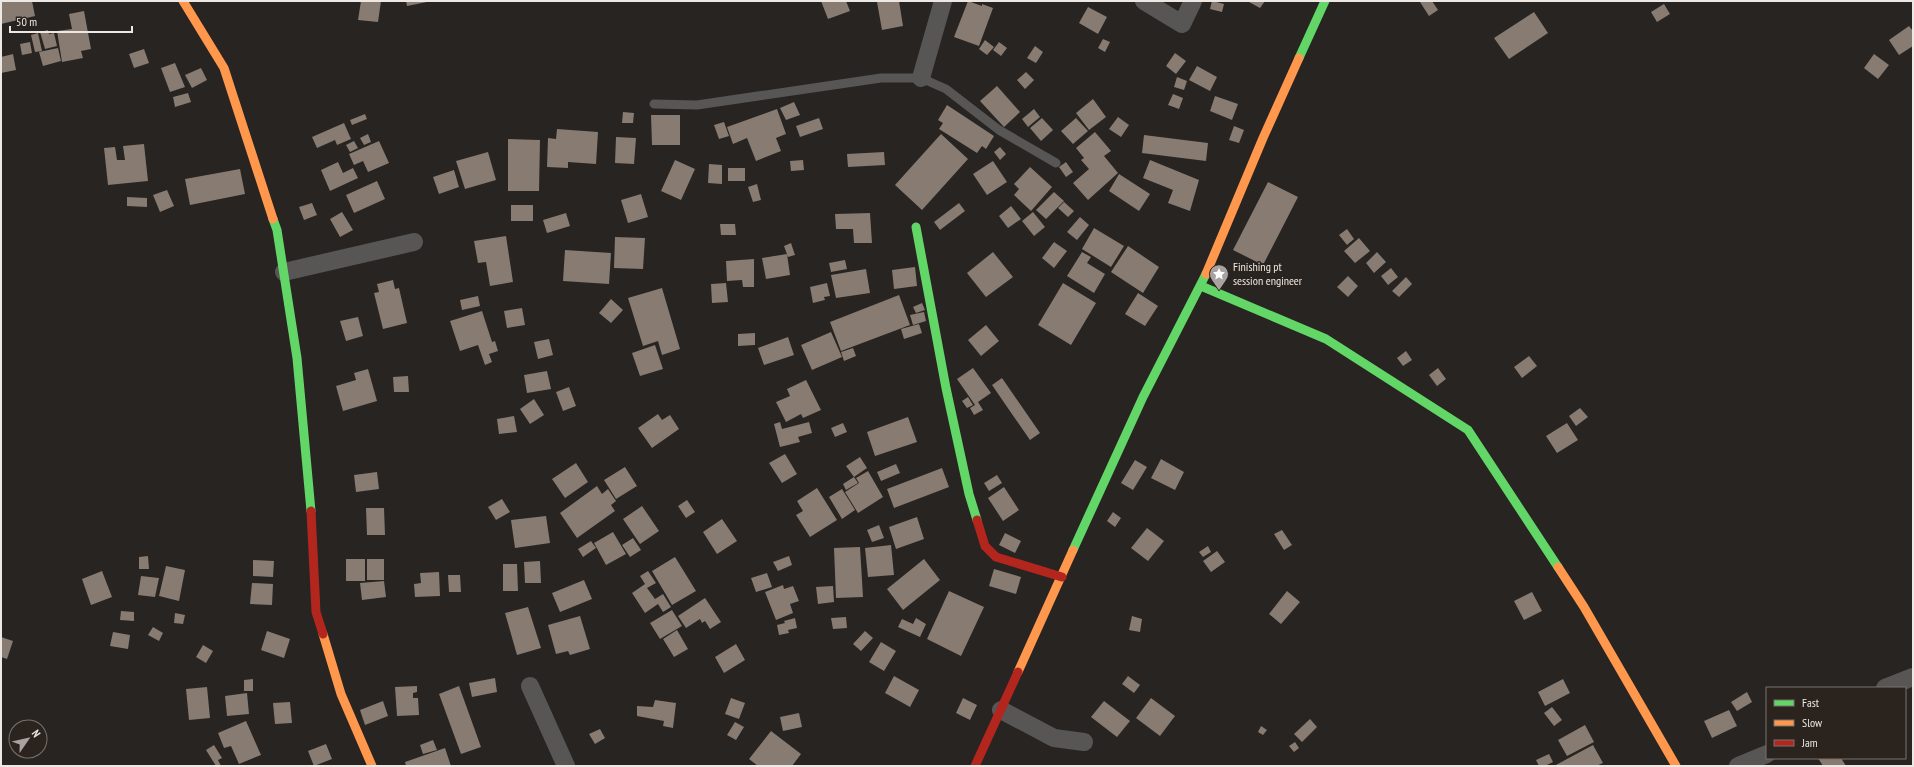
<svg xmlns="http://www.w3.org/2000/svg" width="1914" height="767" font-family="'PT Sans Narrow',sans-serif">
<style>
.building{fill:#887b71}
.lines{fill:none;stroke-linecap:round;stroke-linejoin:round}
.lane{stroke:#575655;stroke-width:9}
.street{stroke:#575655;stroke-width:18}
.fast{stroke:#63d668;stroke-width:9}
.slow{stroke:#ff974d;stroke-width:9}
.jam{stroke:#b3261e;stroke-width:9}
.labels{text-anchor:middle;stroke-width:4;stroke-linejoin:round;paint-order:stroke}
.poi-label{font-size:12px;fill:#ede8e4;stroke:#2a231e;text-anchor:start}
</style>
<rect width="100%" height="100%" fill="#272421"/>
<path class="building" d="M 1,1 L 32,1 L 35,16 L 1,24 Z
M 361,1 L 381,1 L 378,22 L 358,20 Z
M 406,1 L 427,1 L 427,2 L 407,6 Z
M 821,1 L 846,1 L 850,11 L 828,19 Z
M 899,1 L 903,26 L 882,30 L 877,2 Z
M 968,1 L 982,6 L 982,4 L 993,8 L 979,46 L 954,37 Z
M 1212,1 L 1224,4 L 1222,12 L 1210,9 Z
M 1247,1 L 1265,1 L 1260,8 Z
M 1421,1 L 1432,1 L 1438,10 L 1429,16 L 1420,2 Z
M 1664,4 L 1670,14 L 1657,22 L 1651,12 Z
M 1088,7 L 1107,17 L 1098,34 L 1079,23 Z
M 84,11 L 91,49 L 81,51 L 83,58 L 62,62 L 57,31 L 72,29 L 69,14 Z
M 1534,12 L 1548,33 L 1509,59 L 1494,38 Z
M 1909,26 L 1913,31 L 1913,46 L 1899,55 L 1889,40 Z
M 48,30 L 49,34 L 54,33 L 57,46 L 45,49 L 40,32 Z
M 38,33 L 42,51 L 35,52 L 31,35 Z
M 1103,39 L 1110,42 L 1105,52 L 1098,48 Z
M 985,40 L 994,47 L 987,55 L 979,49 Z
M 30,42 L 32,53 L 22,55 L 20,44 Z
M 999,42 L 1007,48 L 1001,56 L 993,50 Z
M 1035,46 L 1043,52 L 1036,63 L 1027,58 Z
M 58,48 L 61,61 L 43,66 L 39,52 Z
M 144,49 L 149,63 L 134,68 L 129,54 Z
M 1175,53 L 1186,61 L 1176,74 L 1166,66 Z
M 13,54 L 16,70 L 1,73 L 1,57 Z
M 1874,54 L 1889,65 L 1878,79 L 1864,68 Z
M 175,63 L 185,87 L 170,92 L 161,68 Z
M 1197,66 L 1217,77 L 1210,91 L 1189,80 Z
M 201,68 L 207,80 L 192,88 L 185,75 Z
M 1026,72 L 1034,80 L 1025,89 L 1017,80 Z
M 1177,77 L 1187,81 L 1184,90 L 1174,87 Z
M 997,86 L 1020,112 L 1004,127 L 980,101 Z
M 188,93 L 191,102 L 175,107 L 173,97 Z
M 1173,94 L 1183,98 L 1179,109 L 1168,105 Z
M 1215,96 L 1238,104 L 1232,120 L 1210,111 Z
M 1093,99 L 1106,117 L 1089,130 L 1076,113 Z
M 794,102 L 800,115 L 786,120 L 780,108 Z
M 947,105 L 994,136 L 986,149 L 982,146 L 977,153 L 939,129 L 943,123 L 938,120 Z
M 777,109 L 786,134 L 776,138 L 781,151 L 756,161 L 747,138 L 733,144 L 727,127 Z
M 1034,109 L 1040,117 L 1028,127 L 1022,119 Z
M 623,112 L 634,113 L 633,123 L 622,123 Z
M 365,114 L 367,119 L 352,125 L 350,120 Z
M 651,115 L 680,115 L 680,145 L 652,145 Z
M 1118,117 L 1129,125 L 1121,137 L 1109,129 Z
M 819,118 L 823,129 L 800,137 L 796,126 Z
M 1042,118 L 1053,130 L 1041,141 L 1030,128 Z
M 1076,118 L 1088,131 L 1073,144 L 1061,131 Z
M 724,122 L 729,136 L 719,139 L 714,125 Z
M 344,123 L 351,139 L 337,145 L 335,140 L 317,148 L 312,137 Z
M 1234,126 L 1244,130 L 1239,143 L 1229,140 Z
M 557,129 L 598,132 L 596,164 L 568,162 L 568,168 L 547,167 L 548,138 L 556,139 Z
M 1095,132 L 1111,151 L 1104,156 L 1118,173 L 1088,200 L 1073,183 L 1089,169 L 1081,160 L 1084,158 L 1076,148 Z
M 368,134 L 371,142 L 364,145 L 360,138 Z
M 941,134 L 968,159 L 922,210 L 895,185 Z
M 1144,135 L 1208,143 L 1206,161 L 1142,153 Z
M 616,137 L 636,138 L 634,164 L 615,163 Z
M 508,139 L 540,140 L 539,191 L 508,191 Z
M 354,141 L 358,148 L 350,152 L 346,145 Z
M 379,141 L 389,163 L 368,172 L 363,161 L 354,165 L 349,154 Z
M 144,144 L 148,181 L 108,185 L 104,148 L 115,147 L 117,160 L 125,160 L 123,146 Z
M 1000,147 L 1006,154 L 1000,160 L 994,152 Z
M 488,152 L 496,180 L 465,189 L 456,161 Z
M 884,152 L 885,165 L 848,167 L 847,154 Z
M 675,160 L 695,169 L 681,200 L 661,191 Z
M 803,160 L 804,170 L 791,171 L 790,161 Z
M 1150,160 L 1199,180 L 1190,211 L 1168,203 L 1173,190 L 1143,178 Z
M 993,161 L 1007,182 L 987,195 L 973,174 Z
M 338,162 L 343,173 L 353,168 L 358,178 L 330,191 L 321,170 Z
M 1066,162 L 1073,172 L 1066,177 L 1059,167 Z
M 709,164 L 722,165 L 722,184 L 708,183 Z
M 1030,167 L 1052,187 L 1031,211 L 1014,195 L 1019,189 L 1014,184 Z
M 728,168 L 745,168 L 745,181 L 728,181 Z
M 240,169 L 245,194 L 190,205 L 185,179 Z
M 454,170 L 459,187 L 439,194 L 433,177 Z
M 1119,174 L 1150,194 L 1139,211 L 1109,191 Z
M 377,181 L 385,199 L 354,213 L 346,195 Z
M 1268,182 L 1298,197 L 1263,265 L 1233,250 Z
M 757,184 L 761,200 L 753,202 L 748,187 Z
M 167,190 L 174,206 L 160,212 L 153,195 Z
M 1054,192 L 1064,201 L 1046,219 L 1036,210 Z
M 641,194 L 648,217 L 628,223 L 621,200 Z
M 127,197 L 147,198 L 147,207 L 127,206 Z
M 1064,202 L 1074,211 L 1068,217 L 1058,208 Z
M 312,203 L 317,215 L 304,220 L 299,207 Z
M 959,203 L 965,211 L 940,230 L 934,222 Z
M 511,205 L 533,205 L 533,221 L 511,221 Z
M 1011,206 L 1021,219 L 1008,228 L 999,216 Z
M 342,212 L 353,230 L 340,237 L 330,219 Z
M 1033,212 L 1045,227 L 1034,236 L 1022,221 Z
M 566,213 L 570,226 L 547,233 L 543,220 Z
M 870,213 L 872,243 L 854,243 L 853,229 L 836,229 L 835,214 Z
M 1080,217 L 1089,225 L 1077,240 L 1067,232 Z
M 720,224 L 735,224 L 736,235 L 721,235 Z
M 1094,228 L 1124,246 L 1111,267 L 1082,249 Z
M 1347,229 L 1354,239 L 1347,245 L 1339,235 Z
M 506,236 L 513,282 L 490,286 L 486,262 L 478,263 L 474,241 Z
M 615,237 L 645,238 L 643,269 L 614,268 Z
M 1359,238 L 1370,251 L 1355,263 L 1344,251 Z
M 1054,242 L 1067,251 L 1054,268 L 1042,258 Z
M 791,243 L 795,255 L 788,257 L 784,246 Z
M 1128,246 L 1159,267 L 1143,293 L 1111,272 Z
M 565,250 L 611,253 L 609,284 L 563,281 Z
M 993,252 L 1013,277 L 986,297 L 967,273 Z
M 1082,252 L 1091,257 L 1087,263 L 1105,274 L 1094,293 L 1067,276 Z
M 1377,252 L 1386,262 L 1374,273 L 1366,263 Z
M 787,254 L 790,275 L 766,279 L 762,258 Z
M 754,259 L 754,287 L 743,287 L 742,280 L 727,281 L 726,261 Z
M 845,260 L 847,269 L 831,272 L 829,263 Z
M 915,267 L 917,286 L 894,289 L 892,270 Z
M 1391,268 L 1398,277 L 1388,285 L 1381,276 Z
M 866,269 L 870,293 L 836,298 L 831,275 Z
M 1348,276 L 1358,286 L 1348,297 L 1337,287 Z
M 1406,277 L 1412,284 L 1399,297 L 1392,291 Z
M 393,280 L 395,289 L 399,288 L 407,323 L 383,329 L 374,293 L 379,292 L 377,284 Z
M 726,283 L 728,302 L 712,303 L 711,284 Z
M 827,283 L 830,296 L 824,297 L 825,300 L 813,303 L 810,287 Z
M 1063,283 L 1096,303 L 1071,345 L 1038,325 Z
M 662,288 L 680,349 L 662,355 L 658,341 L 643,346 L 628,298 Z
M 1138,293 L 1158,306 L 1145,326 L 1125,314 Z
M 899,295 L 910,325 L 841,351 L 830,322 Z
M 478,296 L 480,306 L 462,310 L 460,300 Z
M 611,299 L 623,310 L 611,323 L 599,313 Z
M 922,303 L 925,310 L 916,313 L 913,307 Z
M 522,308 L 525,325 L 507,328 L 504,311 Z
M 482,311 L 492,342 L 495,341 L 498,351 L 489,354 L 492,362 L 485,365 L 478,345 L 460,351 L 450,321 Z
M 924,312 L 926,321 L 913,325 L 910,315 Z
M 358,317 L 363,336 L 346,341 L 340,321 Z
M 919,324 L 922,333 L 904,339 L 901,329 Z
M 986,325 L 999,341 L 981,356 L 968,340 Z
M 831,332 L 842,357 L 812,370 L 801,345 Z
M 755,333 L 755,345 L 738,346 L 738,334 Z
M 788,337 L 794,355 L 764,365 L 758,348 Z
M 549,339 L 553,355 L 538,359 L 534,342 Z
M 655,345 L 663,369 L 640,376 L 632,353 Z
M 853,348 L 856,356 L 844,361 L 841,352 Z
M 1406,351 L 1412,360 L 1403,366 L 1397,358 Z
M 1529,356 L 1537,366 L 1522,378 L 1514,367 Z
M 973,368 L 991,393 L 978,402 L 983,410 L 974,415 L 970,408 L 975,405 L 957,379 Z
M 1438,368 L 1446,379 L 1437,386 L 1429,375 Z
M 368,369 L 377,401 L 343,411 L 336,386 L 356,380 L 354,373 Z
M 547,371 L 551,389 L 527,393 L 524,375 Z
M 408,376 L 409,392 L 394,392 L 393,377 Z
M 1002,378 L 1040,433 L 1030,440 L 992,385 Z
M 806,380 L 821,410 L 803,418 L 801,414 L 786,422 L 776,402 L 790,396 L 787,389 Z
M 569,387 L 576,406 L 563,411 L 556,392 Z
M 968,397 L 973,405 L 967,408 L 962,401 Z
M 534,399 L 544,415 L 530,424 L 520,409 Z
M 1580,408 L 1588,417 L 1576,426 L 1569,416 Z
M 658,414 L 662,420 L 670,415 L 679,429 L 652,448 L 638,428 Z
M 514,416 L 517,432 L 499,434 L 497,419 Z
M 908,417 L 917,442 L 875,456 L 867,432 Z
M 780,422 L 782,429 L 809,422 L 812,433 L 798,437 L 800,442 L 780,447 L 774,424 Z
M 843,423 L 847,432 L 835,437 L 831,428 Z
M 1567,423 L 1578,440 L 1557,453 L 1546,436 Z
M 785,454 L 797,474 L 782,483 L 769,463 Z
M 860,457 L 867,468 L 854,477 L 846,466 Z
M 1161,459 L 1184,472 L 1175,490 L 1151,478 Z
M 1135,460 L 1147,467 L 1133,490 L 1121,483 Z
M 576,463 L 588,482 L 565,498 L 552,479 Z
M 896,464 L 900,473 L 881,481 L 877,472 Z
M 625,467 L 637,486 L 616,499 L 604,480 Z
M 942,468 L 949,487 L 894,508 L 887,489 Z
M 868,471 L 883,497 L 858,513 L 845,492 L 859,483 L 856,478 Z
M 377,472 L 379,489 L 356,492 L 354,475 Z
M 997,475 L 1002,483 L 989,491 L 984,483 Z
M 854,477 L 858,483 L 846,490 L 843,484 Z
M 597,486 L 602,494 L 608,489 L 616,501 L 611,505 L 615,511 L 577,538 L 560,513 Z
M 1004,487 L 1019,510 L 1003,521 L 988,498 Z
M 817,488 L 837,520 L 810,537 L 796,515 L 803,511 L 797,501 Z
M 842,489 L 855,510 L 842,519 L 829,497 Z
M 502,499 L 510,512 L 496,520 L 488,507 Z
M 687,500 L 695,512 L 686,518 L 678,506 Z
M 642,506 L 659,531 L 640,544 L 623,519 Z
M 366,508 L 384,508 L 385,535 L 367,535 Z
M 1113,512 L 1121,518 L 1115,527 L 1107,521 Z
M 546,516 L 550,543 L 515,548 L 511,520 Z
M 917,517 L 924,539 L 896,549 L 889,527 Z
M 722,519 L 737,541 L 717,554 L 703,532 Z
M 879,525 L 884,538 L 872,542 L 867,530 Z
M 1147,528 L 1164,541 L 1148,561 L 1131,548 Z
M 1282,530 L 1292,545 L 1284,550 L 1274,534 Z
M 613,532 L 626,554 L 606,565 L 594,543 Z
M 1005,533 L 1021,541 L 1015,553 L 999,545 Z
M 633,538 L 641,550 L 630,557 L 622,545 Z
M 591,541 L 596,548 L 583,557 L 578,549 Z
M 891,545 L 894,575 L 868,577 L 865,548 Z
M 1208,546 L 1211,552 L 1203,557 L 1199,552 Z
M 860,547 L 863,597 L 836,598 L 834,548 Z
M 1217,551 L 1225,562 L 1211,572 L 1203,561 Z
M 148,556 L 149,569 L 139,569 L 139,557 Z
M 789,556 L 792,565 L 778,571 L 773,562 Z
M 675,557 L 696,591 L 672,605 L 652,571 Z
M 346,559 L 365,559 L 365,581 L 346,581 Z
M 367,559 L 384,559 L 384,580 L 367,580 Z
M 924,559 L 940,580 L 903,610 L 887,589 Z
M 253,560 L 274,561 L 273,577 L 253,576 Z
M 540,561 L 541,583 L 525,583 L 524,562 Z
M 503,564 L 517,564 L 518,591 L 503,591 Z
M 166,566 L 185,570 L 179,601 L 159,596 Z
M 994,569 L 1021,577 L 1016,594 L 989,586 Z
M 102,571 L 112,597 L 91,605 L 82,579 Z
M 648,571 L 656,583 L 647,588 L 655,599 L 663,594 L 671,607 L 663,612 L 658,604 L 645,613 L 632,593 L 645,584 L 640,576 Z
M 439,572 L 440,596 L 415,597 L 414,584 L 421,583 L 420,573 Z
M 767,573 L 772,587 L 756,592 L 751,578 Z
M 448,575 L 460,575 L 461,592 L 449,592 Z
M 141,576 L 159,578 L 155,597 L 138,595 Z
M 584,580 L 592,599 L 560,612 L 552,593 Z
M 384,581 L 386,597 L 362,600 L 360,583 Z
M 252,583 L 273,584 L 272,605 L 250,604 Z
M 783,585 L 784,589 L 793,586 L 799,601 L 790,604 L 793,613 L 776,620 L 765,592 Z
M 833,586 L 834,602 L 818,604 L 816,587 Z
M 949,591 L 984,607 L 961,656 L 927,639 Z
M 1287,591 L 1300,602 L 1281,624 L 1269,614 Z
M 1532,592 L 1542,611 L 1524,620 L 1514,601 Z
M 705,598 L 721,622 L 710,629 L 705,621 L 702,623 L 700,619 L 686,628 L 678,616 Z
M 528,607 L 541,648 L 517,655 L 505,613 Z
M 672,610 L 682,626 L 660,639 L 650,623 Z
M 121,611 L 134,612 L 134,621 L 120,620 Z
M 175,613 L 185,615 L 183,624 L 174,623 Z
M 580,616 L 590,649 L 570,655 L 568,651 L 556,654 L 548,625 Z
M 1132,616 L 1142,619 L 1140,632 L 1129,630 Z
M 846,617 L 847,628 L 833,629 L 831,618 Z
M 795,618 L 797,628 L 788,630 L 789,633 L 779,635 L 777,625 L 785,623 L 784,621 Z
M 916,618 L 926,624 L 920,637 L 898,627 L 902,619 L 913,624 Z
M 153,627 L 163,633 L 159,641 L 148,635 Z
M 677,630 L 688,649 L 674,657 L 663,639 Z
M 267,631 L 290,639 L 284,658 L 261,650 Z
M 865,631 L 873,638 L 861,651 L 853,644 Z
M 113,632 L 130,635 L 128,649 L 110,646 Z
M 1,637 L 13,641 L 7,659 L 1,657 Z
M 881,642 L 896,651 L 884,671 L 869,662 Z
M 736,644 L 745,660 L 724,673 L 715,657 Z
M 203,645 L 213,651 L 206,663 L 196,657 Z
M 894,676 L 919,690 L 910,707 L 885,693 Z
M 1128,676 L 1140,685 L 1134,693 L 1122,684 Z
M 495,678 L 497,692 L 472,697 L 469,683 Z
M 253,679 L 253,691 L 244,691 L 244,680 Z
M 1563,679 L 1570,693 L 1545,706 L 1538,692 Z
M 417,686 L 417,692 L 413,693 L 413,698 L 418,698 L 419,715 L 397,716 L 395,687 Z
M 459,686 L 481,747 L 461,754 L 439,694 Z
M 207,687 L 210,718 L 189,720 L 186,689 Z
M 1747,692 L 1752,702 L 1737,711 L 1731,702 Z
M 247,693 L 249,714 L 227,716 L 225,696 Z
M 731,698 L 745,703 L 739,719 L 725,714 Z
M 963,698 L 977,705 L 970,720 L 956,713 Z
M 1151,698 L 1175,716 L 1160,736 L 1136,718 Z
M 655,700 L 676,703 L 673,728 L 663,726 L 664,721 L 637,716 L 637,706 L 653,707 Z
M 383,701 L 388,716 L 365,725 L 360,710 Z
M 1104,701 L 1130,721 L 1117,737 L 1091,717 Z
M 290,702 L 292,723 L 275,724 L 273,703 Z
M 1552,707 L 1562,720 L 1554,726 L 1544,713 Z
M 1729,710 L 1737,726 L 1712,738 L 1704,721 Z
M 799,713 L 802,727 L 783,731 L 780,717 Z
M 1310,719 L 1317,727 L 1302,742 L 1294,734 Z
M 246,721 L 261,755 L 239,764 L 231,746 L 224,748 L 218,733 Z
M 735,722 L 744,727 L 736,740 L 727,735 Z
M 1585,725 L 1594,742 L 1567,756 L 1558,740 Z
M 1261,726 L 1267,730 L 1263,735 L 1258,732 Z
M 600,729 L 605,738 L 595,744 L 589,734 Z
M 771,731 L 801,754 L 792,766 L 758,766 L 749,759 Z
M 433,740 L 437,750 L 423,754 L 420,745 Z
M 1295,742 L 1299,748 L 1294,752 L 1289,746 Z
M 326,744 L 332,759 L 314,766 L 308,751 Z
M 214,745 L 222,758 L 218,760 L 221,766 L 216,766 L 206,750 Z
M 1593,745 L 1603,763 L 1596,766 L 1554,766 Z
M 445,748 L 451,766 L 406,766 L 405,762 Z
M 1549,754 L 1553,762 L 1545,766 L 1539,766 L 1536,760 Z
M 1818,758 L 1841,758 L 1846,766 L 1823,766 Z"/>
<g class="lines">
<path class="lane" d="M 654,104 L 697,105 L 881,78 L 921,78 L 946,89 L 999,130 L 1056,163"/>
<path class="street" d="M 1144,1 L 1182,24 L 1193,1
M 921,78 L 943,1
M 284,272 L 414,242
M 530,686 L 566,766
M 1885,688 L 1913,677
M 1001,710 L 1054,738 L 1084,742
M 1738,766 L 1767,754"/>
<path class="fast" d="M 1299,58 L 1325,1
M 273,219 L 277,230 L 297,358 L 311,511
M 916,227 L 946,388 L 969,494 L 977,520
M 1201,286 L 1326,339 L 1468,430 L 1558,567
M 1073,550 L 1143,397 L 1206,274"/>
<path class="slow" d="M 183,1 L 224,68 L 273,219
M 1206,274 L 1263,138 L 1299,58
M 1558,567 L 1584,607 L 1676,766
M 323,634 L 341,694 L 372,766
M 1018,672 L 1073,550"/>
<path class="jam" d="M 311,511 L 316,612 L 323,634
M 977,520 L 985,546 L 996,557 L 1062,577
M 975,766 L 1018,672"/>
</g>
<defs>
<symbol id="sight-pin" viewBox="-11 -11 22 30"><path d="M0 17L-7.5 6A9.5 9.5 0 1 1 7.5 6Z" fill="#a8a3a0" stroke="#2a231e"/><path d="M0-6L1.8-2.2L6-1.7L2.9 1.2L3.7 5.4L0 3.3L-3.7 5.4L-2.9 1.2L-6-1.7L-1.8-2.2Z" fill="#fff"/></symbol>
</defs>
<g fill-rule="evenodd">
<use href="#sight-pin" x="1208" y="263" width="22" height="30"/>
</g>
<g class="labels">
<g class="poi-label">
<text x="1233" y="271">Finishing pt<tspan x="1233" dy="14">session engineer</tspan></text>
</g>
</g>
<rect width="1914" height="767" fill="none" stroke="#ede8e4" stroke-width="4"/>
<rect x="1766" y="687" width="140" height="72" fill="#2a231e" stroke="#78726d"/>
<rect x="1774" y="700" width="20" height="6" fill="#63d668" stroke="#78726d"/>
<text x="1802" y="707" font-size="12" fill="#ede8e4">Fast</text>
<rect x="1774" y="720" width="20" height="6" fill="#ff974d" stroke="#78726d"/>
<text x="1802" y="727" font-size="12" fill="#ede8e4">Slow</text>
<rect x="1774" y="740" width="20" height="6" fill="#b3261e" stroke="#78726d"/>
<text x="1802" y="747" font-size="12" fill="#ede8e4">Jam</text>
<g transform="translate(28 739) rotate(56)"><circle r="19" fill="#2a231e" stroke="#78726d"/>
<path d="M0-3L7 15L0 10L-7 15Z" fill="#a8a3a0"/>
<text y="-6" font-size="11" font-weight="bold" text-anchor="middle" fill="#ede8e4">N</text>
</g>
<path d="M10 26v6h122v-6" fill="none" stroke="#ede8e4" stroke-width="2"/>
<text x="16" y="26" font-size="12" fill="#ede8e4" stroke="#2a231e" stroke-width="3" paint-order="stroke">50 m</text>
</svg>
